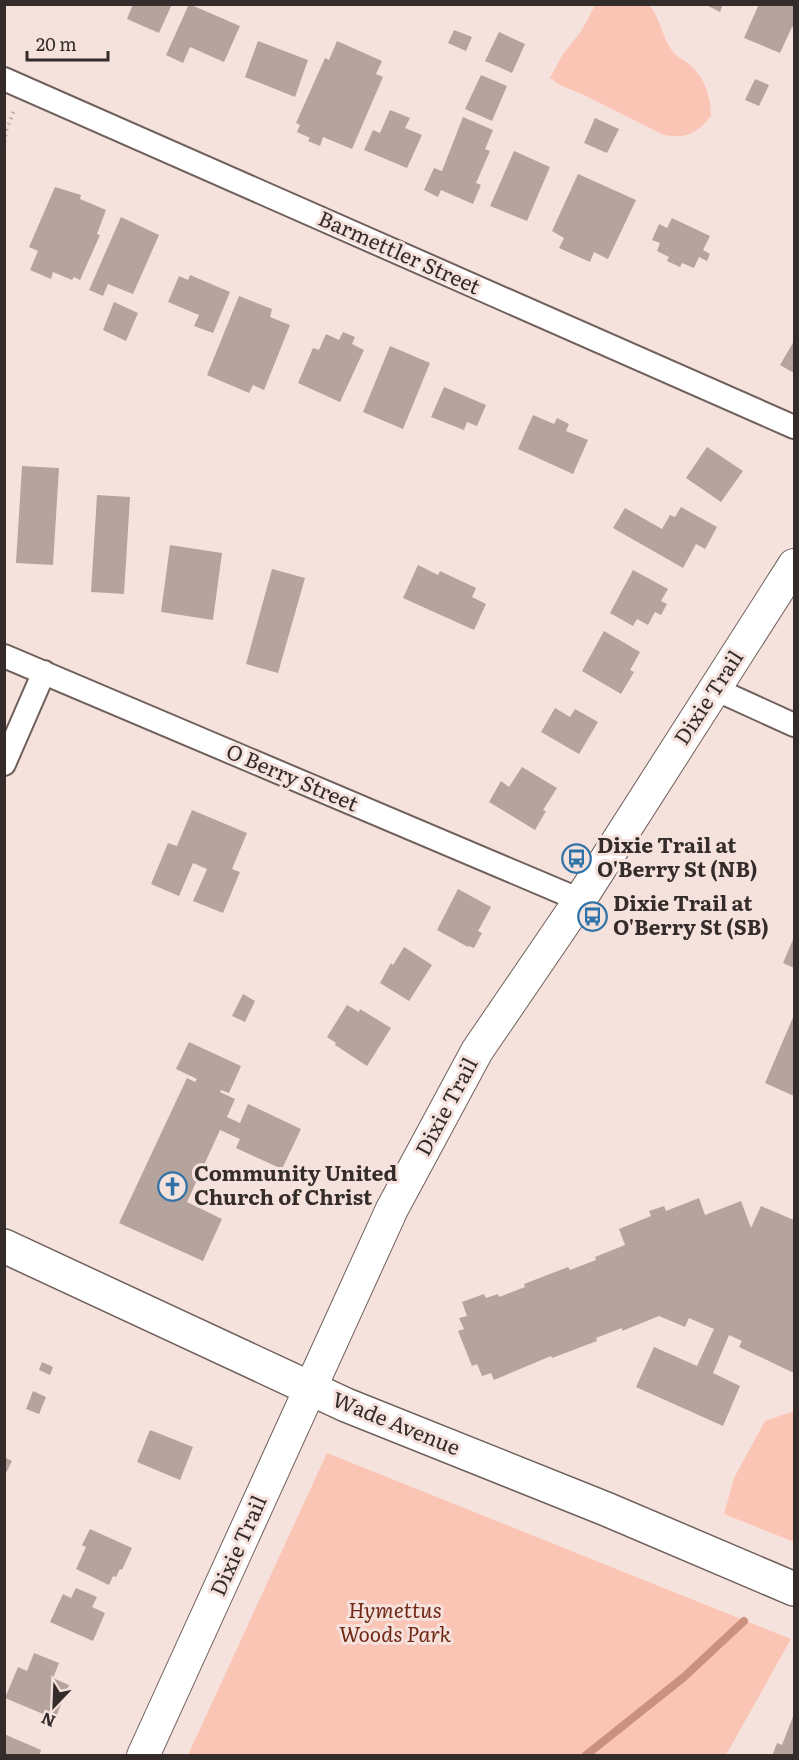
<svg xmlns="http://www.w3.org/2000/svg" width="799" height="1760" font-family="Literata,serif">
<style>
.green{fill:#fbc5b6}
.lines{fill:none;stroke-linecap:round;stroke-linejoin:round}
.stream{stroke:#cb907f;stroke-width:8}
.building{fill:#b5a39e}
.minor-casing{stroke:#70605b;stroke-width:26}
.secondary-casing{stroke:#70605b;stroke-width:34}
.primary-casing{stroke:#70605b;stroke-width:36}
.path{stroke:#bcaba7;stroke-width:4;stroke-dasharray:1.5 4.5;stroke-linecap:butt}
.minor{stroke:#fff;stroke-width:22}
.secondary{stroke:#fff;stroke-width:32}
.primary{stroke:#fff;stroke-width:33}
.labels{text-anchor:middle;stroke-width:6;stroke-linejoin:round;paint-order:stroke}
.street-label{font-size:21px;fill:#342c2a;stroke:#f6e2dd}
.poi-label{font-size:21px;font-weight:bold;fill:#342c2a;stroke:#f6e2dd;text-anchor:start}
.park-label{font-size:21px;font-style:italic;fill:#712916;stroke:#f6e2dd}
</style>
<rect width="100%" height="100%" fill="#f6e2dd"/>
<path class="green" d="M 595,5 L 649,5 C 660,18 662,36 672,51 C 676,57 685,60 690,65 C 705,78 711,97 711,116 C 695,134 688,139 664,135 L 586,96 L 560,85 L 550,78 L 563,54 L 582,30 Z
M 794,1411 L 794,1542 L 724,1514 L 734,1478 L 765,1421 Z
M 327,1453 L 791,1639 L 726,1755 L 188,1755 Z"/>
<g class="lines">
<path class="stream" d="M 585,1756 L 684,1677 L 744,1621"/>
</g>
<path class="building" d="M 133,4 L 172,4 L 159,33 L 127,19 Z
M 189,4 L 240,26 L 224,62 L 190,47 L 183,63 L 166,55 Z
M 704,4 L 723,4 L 720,12 Z
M 759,4 L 794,4 L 794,28 L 792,27 L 780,53 L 744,38 Z
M 454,30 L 472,37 L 466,51 L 448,43 Z
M 499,32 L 525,44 L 512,73 L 485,61 Z
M 258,41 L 308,60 L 295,97 L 245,77 Z
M 337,41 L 382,61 L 376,74 L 383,77 L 352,149 L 323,137 L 320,146 L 308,141 L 310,138 L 297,132 L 300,125 L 296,123 L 325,58 L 329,60 Z
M 481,75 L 507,86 L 492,121 L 465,109 Z
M 755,79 L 769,85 L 759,106 L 745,100 Z
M 390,110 L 410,118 L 405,128 L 422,135 L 407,168 L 364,150 L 373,130 L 380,133 Z
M 463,117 L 493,130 L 485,149 L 490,151 L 476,183 L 481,185 L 473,204 L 441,190 L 438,197 L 424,190 L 434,168 L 442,171 Z
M 595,118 L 619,129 L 607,153 L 584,143 Z
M 514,151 L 550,167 L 527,221 L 490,206 Z
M 578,174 L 636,200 L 608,259 L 594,252 L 590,262 L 559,248 L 564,238 L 552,231 Z
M 55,187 L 81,195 L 80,199 L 106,210 L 97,234 L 100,235 L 80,280 L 74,277 L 72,280 L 53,272 L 51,279 L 30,270 L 38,251 L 29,247 Z
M 121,217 L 159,235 L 133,294 L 108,284 L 103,296 L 89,290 Z
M 672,218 L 710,236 L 703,250 L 710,254 L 707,261 L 699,257 L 694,268 L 682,263 L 680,267 L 667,261 L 669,257 L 657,251 L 660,243 L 652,240 L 659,224 L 667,228 Z
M 190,275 L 230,292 L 213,333 L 194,326 L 199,315 L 168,302 L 179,276 L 188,280 Z
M 239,296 L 272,309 L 270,317 L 290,325 L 264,390 L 253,385 L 249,393 L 207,375 Z
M 114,302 L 138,313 L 126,341 L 103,330 Z
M 343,332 L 355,337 L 352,344 L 364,350 L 340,402 L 298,383 L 313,348 L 319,350 L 326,334 L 339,340 Z
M 794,341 L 794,373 L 780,365 Z
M 390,346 L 430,363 L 403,429 L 363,412 Z
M 444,387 L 486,405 L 477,426 L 467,422 L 464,430 L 431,417 Z
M 533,415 L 554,424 L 557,418 L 569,424 L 566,431 L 588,440 L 573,474 L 518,449 Z
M 707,447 L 743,471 L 721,502 L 686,478 Z
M 22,466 L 59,468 L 53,565 L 16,563 Z
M 97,495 L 130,497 L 124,594 L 91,592 Z
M 681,507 L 717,527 L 705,549 L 696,544 L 683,568 L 613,528 L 625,508 L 662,529 L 670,515 L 675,517 Z
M 170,545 L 222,553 L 213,620 L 161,612 Z
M 418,565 L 438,575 L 440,571 L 476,588 L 472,597 L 486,604 L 474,630 L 403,598 Z
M 272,569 L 305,578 L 278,673 L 246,664 Z
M 633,570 L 668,589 L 661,601 L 667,604 L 661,615 L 655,612 L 648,625 L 637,619 L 633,626 L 610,613 Z
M 604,631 L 640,652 L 630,670 L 634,672 L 621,694 L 582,671 Z
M 555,708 L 570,717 L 575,709 L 598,722 L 579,754 L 541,732 Z
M 522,767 L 557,788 L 543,810 L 546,811 L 535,830 L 489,802 L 501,781 L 509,787 Z
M 192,810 L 247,833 L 232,869 L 240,872 L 223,913 L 193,901 L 207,869 L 193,863 L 179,896 L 151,884 L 168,843 L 177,846 Z
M 458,889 L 491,907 L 478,931 L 482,933 L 474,948 L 469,946 L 468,947 L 437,930 Z
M 794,937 L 794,968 L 783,963 Z
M 404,947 L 432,965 L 409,1001 L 380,983 L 391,963 L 393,965 Z
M 243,994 L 255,1001 L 245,1022 L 232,1016 Z
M 347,1005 L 359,1012 L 360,1009 L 391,1028 L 367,1066 L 335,1045 L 336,1043 L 327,1037 Z
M 794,1015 L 794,1096 L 765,1083 Z
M 189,1042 L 241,1066 L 229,1093 L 221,1090 L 220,1092 L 235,1099 L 227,1117 L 240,1123 L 248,1104 L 301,1129 L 282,1169 L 236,1148 L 240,1139 L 220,1130 L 187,1202 L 222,1219 L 203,1261 L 119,1223 L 187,1078 L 195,1082 L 197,1079 L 176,1069 Z
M 699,1198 L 705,1215 L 741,1201 L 751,1228 L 761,1206 L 794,1220 L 794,1373 L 739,1347 L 742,1341 L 729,1335 L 713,1373 L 740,1386 L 723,1426 L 636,1387 L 654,1347 L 697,1366 L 714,1329 L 689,1318 L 685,1327 L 659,1316 L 622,1331 L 622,1328 L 596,1338 L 597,1341 L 552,1358 L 551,1356 L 494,1380 L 491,1373 L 482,1376 L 477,1364 L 472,1366 L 458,1331 L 464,1329 L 459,1318 L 467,1316 L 462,1302 L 484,1294 L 486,1298 L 498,1294 L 499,1297 L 525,1287 L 524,1284 L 568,1267 L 570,1270 L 596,1260 L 595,1257 L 625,1245 L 619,1229 L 651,1216 L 649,1211 L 664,1206 L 666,1211 Z
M 42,1362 L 53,1367 L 50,1375 L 39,1370 Z
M 33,1391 L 46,1397 L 39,1414 L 26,1409 Z
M 150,1430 L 193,1447 L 180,1480 L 137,1462 Z
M 4,1457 L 12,1461 L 4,1477 Z
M 90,1529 L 132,1548 L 122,1570 L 120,1569 L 116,1577 L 113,1576 L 109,1585 L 76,1569 L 86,1547 L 82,1545 Z
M 76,1588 L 97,1597 L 92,1607 L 105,1613 L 93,1641 L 50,1622 L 63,1594 L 71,1598 Z
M 34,1653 L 59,1663 L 53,1678 L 69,1685 L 55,1719 L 5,1698 L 18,1667 L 27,1671 Z
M 794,1714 L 794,1756 L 772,1756 L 777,1743 L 782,1745 Z
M 4,1734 L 41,1750 L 39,1756 L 4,1756 Z"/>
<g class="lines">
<defs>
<path id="minor" d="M 4,79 L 794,427
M 4,656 L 580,900
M 715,689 L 794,725
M 4,764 L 44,672"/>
<path id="secondary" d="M 143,1756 L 392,1209 L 477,1051 L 580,900 L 794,565"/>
<path id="primary" d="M 4,1246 L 346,1405 L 606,1509 L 794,1589"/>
</defs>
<use href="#minor" class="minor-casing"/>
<use href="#secondary" class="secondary-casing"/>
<use href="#primary" class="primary-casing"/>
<path class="path" d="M 4,148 L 6,131 L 15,108"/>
<use href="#minor" class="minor"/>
<use href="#secondary" class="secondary"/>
<use href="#primary" class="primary"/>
</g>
<defs>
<symbol id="bus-ring" viewBox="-11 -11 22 22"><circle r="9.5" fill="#f6e2dd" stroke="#2f72a8" stroke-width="1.5"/><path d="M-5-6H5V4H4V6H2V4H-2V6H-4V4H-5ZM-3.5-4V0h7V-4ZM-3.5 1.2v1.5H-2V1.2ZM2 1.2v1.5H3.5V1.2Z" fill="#2f72a8"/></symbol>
<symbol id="church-ring" viewBox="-11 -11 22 22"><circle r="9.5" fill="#f6e2dd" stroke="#2f72a8" stroke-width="1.5"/><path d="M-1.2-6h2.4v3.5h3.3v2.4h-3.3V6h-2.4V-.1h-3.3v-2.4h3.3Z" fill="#2f72a8"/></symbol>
</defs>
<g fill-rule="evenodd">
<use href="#bus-ring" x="560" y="842" width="33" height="33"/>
<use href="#bus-ring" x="576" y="900" width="33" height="33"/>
<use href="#church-ring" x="156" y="1170" width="33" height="33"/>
</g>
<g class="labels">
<g class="street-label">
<text transform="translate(399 253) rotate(24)" y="7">Barmettler Street</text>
<text transform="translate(709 698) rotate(-57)" y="7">Dixie Trail</text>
<text transform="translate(292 778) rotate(23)" y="7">O Berry Street</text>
<text transform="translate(447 1107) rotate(-62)" y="7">Dixie Trail</text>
<text transform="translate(396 1424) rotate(22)" y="7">Wade Avenue</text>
<text transform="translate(239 1546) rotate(-66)" y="7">Dixie Trail</text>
</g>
<g class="poi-label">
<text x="597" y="853">Dixie Trail at<tspan x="597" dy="24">O'Berry St (NB)</tspan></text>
<text x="613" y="911">Dixie Trail at<tspan x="613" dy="24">O'Berry St (SB)</tspan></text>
<text x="194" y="1181">Community United<tspan x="194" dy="24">Church of Christ</tspan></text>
</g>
<g class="park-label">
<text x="395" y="1618">Hymettus<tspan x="395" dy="24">Woods Park</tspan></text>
</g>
</g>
<rect width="799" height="1760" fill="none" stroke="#342c2a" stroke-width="12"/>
<g transform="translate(54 1706) rotate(203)" stroke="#f6e2dd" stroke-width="4.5" paint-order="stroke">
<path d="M0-4.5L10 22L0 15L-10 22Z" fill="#342c2a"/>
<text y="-9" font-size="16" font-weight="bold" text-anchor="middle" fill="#342c2a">N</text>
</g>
<path d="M27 51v9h81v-9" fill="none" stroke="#342c2a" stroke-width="3"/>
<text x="36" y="51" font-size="18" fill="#342c2a" stroke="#f6e2dd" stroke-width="4.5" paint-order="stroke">20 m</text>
</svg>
